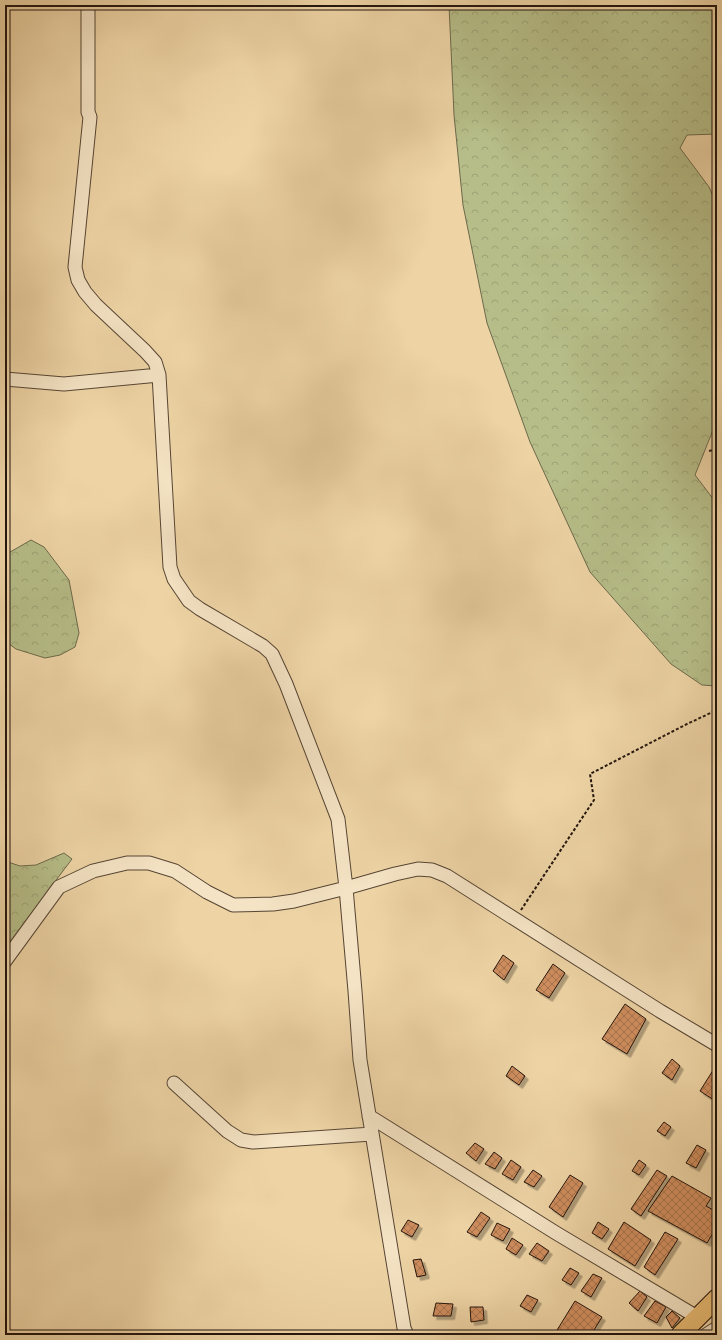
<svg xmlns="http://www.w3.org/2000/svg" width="722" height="1340" font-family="'Libre Caslon Text',serif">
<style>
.forest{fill:url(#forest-crowns);stroke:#6c694b}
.building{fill:url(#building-cross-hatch);stroke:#23150e;filter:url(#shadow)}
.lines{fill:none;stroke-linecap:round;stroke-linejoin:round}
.minor-casing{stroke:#564534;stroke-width:15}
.highway-casing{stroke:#23150e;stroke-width:20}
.path{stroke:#23150e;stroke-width:2;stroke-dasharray:3 2;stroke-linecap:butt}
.minor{stroke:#f4e3c4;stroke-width:13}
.highway{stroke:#e7ba72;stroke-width:18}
</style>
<defs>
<pattern id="forest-crowns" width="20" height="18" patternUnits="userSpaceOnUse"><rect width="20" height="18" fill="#b6bd88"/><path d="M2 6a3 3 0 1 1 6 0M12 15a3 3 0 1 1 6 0" fill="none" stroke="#9ca274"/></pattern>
<pattern id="building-cross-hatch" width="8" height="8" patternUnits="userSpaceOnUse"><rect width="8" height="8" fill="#cf8e5e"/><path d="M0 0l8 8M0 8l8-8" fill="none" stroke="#a8734c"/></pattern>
<filter id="shadow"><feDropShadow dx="3.5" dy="3.5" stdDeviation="0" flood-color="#0004"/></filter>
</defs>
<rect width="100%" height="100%" fill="#eed4a5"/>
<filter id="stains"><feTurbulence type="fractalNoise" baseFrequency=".005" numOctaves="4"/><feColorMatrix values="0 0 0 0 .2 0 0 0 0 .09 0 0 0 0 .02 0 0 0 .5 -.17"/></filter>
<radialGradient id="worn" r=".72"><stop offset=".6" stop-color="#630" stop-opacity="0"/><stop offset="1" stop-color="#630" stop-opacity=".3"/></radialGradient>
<path class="forest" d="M 449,5 L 717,5 L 717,134 L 687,135 L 680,148 L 709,187 L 717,205 L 717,420 L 695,475 L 717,504 L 717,686 L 702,685 L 671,664 L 590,572 L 530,442 L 487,323 L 463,205 L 454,115 Z
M 31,540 L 44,547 L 69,580 L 79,633 L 75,647 L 60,655 L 45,658 L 16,649 L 5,641 L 5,555 Z
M 64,853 L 72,859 L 5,948 L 5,861 L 20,866 L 36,865 Z"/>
<path class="building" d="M 503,955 L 514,963 L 504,980 L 493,971 Z
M 553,964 L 565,973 L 549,998 L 536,990 Z
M 625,1004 L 646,1019 L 627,1054 L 602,1039 Z
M 672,1059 L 680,1066 L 672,1080 L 662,1073 Z
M 717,1064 L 717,1102 L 700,1091 Z
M 512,1066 L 525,1076 L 519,1085 L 506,1076 Z
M 664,1122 L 671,1127 L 665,1136 L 657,1131 Z
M 475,1143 L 484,1149 L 476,1161 L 466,1153 Z
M 697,1145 L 706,1150 L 696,1168 L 686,1163 Z
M 494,1152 L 502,1158 L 495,1169 L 485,1164 Z
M 511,1160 L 521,1167 L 513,1180 L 502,1174 Z
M 639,1160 L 646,1165 L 639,1175 L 632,1171 Z
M 533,1170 L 542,1176 L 534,1187 L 524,1182 Z
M 657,1170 L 667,1176 L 641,1216 L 631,1209 Z
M 570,1175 L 583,1183 L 563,1217 L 549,1207 Z
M 672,1176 L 711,1198 L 706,1206 L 717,1212 L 717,1226 L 707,1243 L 648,1211 Z
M 481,1212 L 490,1218 L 477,1237 L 467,1232 Z
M 408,1220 L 419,1225 L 412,1237 L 401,1231 Z
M 598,1222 L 609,1229 L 602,1239 L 592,1233 Z
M 624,1222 L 651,1240 L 635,1266 L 608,1249 Z
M 497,1223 L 510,1229 L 503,1241 L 491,1235 Z
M 665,1232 L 678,1239 L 655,1275 L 644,1267 Z
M 512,1238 L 523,1245 L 516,1255 L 506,1249 Z
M 537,1243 L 549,1251 L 542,1261 L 529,1254 Z
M 421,1259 L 426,1275 L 417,1277 L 413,1260 Z
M 570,1268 L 579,1273 L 571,1285 L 562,1280 Z
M 593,1274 L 602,1278 L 591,1297 L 581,1291 Z
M 640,1291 L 647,1297 L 638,1311 L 629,1303 Z
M 527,1295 L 538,1300 L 531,1312 L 520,1306 Z
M 575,1301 L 602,1317 L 591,1335 L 554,1335 Z
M 655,1301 L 666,1307 L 657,1323 L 644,1316 Z
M 436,1303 L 453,1304 L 451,1316 L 433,1316 Z
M 470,1307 L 483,1307 L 484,1320 L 471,1322 Z
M 672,1311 L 680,1318 L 672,1328 L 666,1317 Z"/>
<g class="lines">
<defs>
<path id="minor" d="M 88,5 L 88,112 L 90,117 L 75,267 L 78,280 L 85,292 L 96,305 L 145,351 L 155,362 L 159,375 L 170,567 L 174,579 L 189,601 L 200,609 L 263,646 L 272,654 L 286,684 L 338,819 L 346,888 L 355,991 L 360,1060 L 404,1328 L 407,1335
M 5,379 L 64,384 L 159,375
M 5,961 L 59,887 L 93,871 L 127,863 L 149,863 L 175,871 L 207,892 L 233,905 L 273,904 L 294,901 L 346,888 L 395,874 L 418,869 L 432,870 L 447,876 L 660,1011 L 717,1045
M 174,1083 L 227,1131 L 241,1140 L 253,1142 L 372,1134
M 369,1116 L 556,1233 L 697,1317
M 706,1335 L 717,1328"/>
<path id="highway" d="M 680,1335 L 717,1298"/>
</defs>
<use href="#minor" class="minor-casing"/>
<use href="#highway" class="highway-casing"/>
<path class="path" d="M 709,451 L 717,449
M 521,910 L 594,800 L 590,774 L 687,724 L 717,710"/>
<use href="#minor" class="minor"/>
<use href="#highway" class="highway"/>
</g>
<rect width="722" height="1340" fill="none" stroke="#eed4a5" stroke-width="20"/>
<rect x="6" y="6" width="710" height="1328" fill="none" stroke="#23150e" stroke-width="2"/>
<rect x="10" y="10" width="702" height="1320" fill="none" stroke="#23150e"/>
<rect width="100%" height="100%" filter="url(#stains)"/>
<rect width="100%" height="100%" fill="url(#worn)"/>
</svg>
